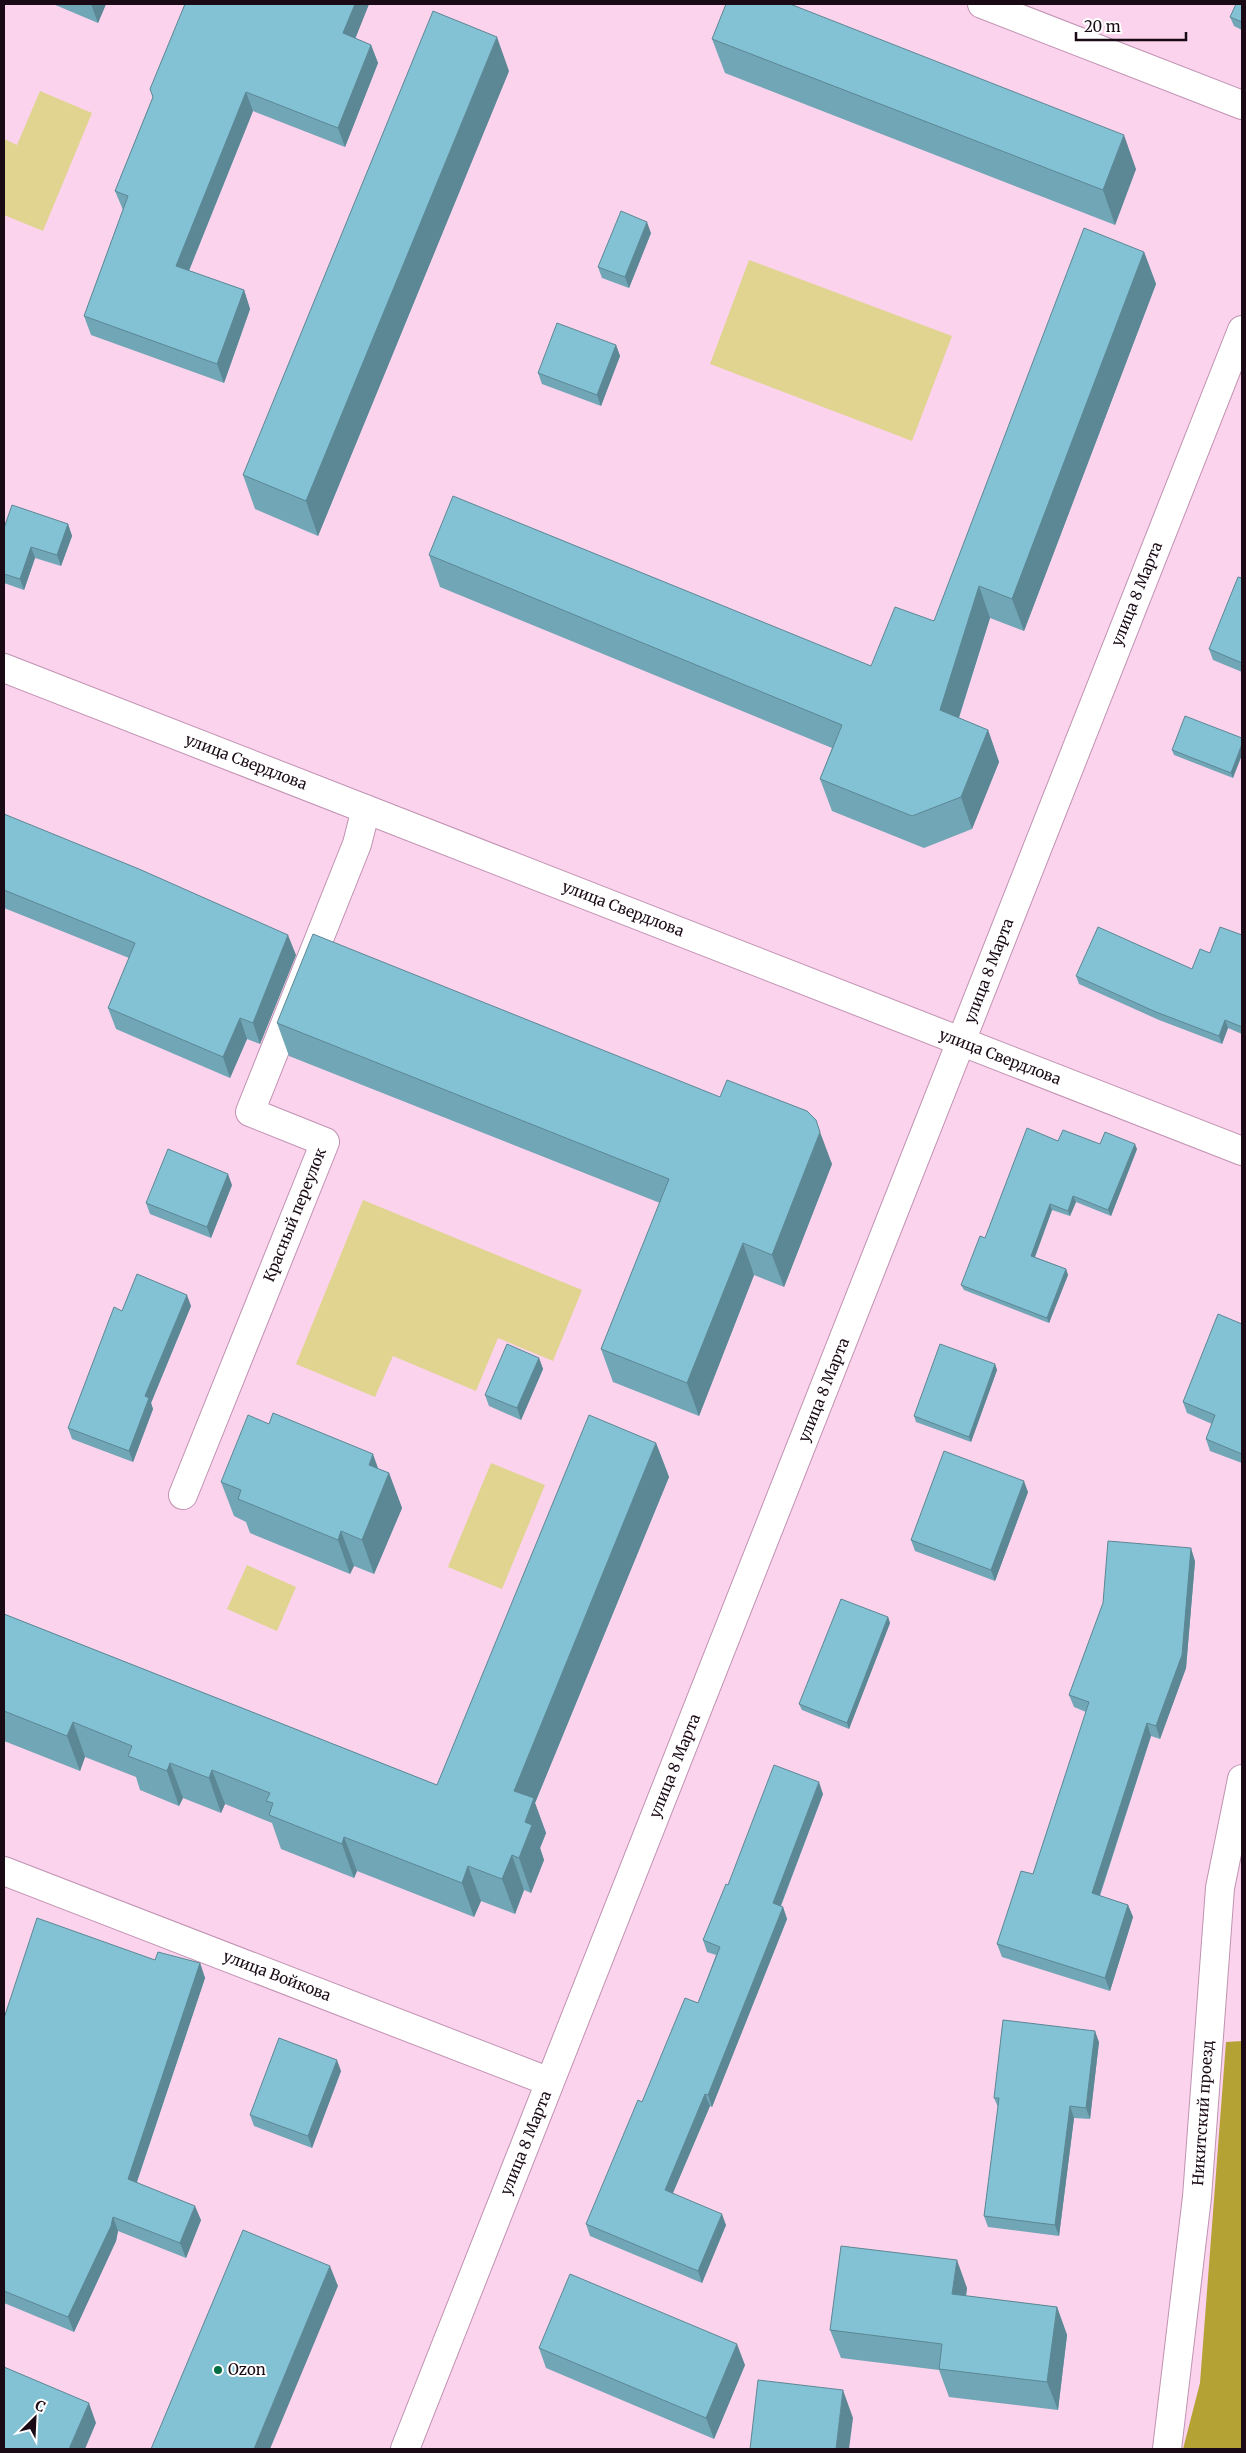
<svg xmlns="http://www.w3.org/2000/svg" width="1246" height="2453" font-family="Merriweather,serif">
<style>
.green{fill:#e0d490}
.forest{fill:#b5a234}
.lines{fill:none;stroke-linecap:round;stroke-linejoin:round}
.minor-casing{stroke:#c092b1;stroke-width:30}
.minor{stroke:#fff;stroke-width:28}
.wall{fill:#71a6b6}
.shaded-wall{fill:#5c8794}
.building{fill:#83c1d4;stroke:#5c8794}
.poi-dot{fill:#036f46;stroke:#fff;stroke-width:2}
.labels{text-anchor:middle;stroke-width:4;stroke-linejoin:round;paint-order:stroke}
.street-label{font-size:15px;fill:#1a0a15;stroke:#fff}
.poi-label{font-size:15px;fill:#1a0a15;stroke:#fff;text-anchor:start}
</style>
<rect width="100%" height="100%" fill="#fbd3ed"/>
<path class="green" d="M 40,91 L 92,113 L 43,231 L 4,215 L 4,139 L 17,145 Z
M 749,260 L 952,336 L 912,441 L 710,364 Z
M 363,1200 L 582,1290 L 553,1361 L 498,1338 L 476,1391 L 393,1356 L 375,1397 L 296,1364 Z
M 491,1463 L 545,1485 L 502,1589 L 448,1567 Z
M 247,1565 L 296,1587 L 277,1631 L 227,1609 Z"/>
<path class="forest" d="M 1242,2041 L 1242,2449 L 1183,2449 L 1200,2383 L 1226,2042 Z"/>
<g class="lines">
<defs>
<path id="minor" d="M 982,4 L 1242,105
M 4,668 L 1242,1151
M 183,1495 L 325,1142 L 250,1112 L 357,844 L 366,809
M 4,1871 L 550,2082
M 405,2449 L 1242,330
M 1167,2449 L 1197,2197 L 1220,1888 L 1242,1779"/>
</defs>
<use href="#minor" class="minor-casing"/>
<use href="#minor" class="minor"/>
</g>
<path class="wall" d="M 53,4 L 106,4 L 98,23 Z
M 185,4 L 369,4 L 355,38 L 371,45 L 378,63 L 345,147 L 253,111 L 189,271 L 244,290 L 250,309 L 224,383 L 91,335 L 84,316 L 123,210 L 115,191 L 153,97 Z
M 1242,4 L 1242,30 L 1234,26 L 1230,17 Z
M 712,39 L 1136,169 L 1115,225 L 725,73 Z
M 509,71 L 318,536 L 255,509 L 243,475 Z
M 651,233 L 629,288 L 602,278 L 598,267 Z
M 1144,252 L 1156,284 L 1024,631 L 990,618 L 959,718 L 988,730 L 999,762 L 972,829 L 924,848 L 832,811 L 820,779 L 832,748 L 440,587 L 429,555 L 871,666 L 934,621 Z
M 616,345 L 620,356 L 601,406 L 542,384 L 538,373 Z
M 68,524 L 72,536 L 61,566 L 35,558 L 24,590 L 4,583 L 4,528 Z
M 1242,578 L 1242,672 L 1213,660 L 1209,649 Z
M 1242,738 L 1233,778 L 1174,755 L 1172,750 Z
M 4,814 L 296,955 L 260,1044 L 247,1039 L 230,1078 L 116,1029 L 108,1008 L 129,958 L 4,908 Z
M 1242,935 L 1242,1034 L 1228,1028 L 1222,1044 L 1159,1020 L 1079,984 L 1076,976 L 1192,969 L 1210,953 Z
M 277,1023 L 832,1164 L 784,1287 L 754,1275 L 699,1416 L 613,1382 L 601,1349 L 660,1203 L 289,1056 Z
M 1058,1141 L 1100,1144 L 1137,1149 L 1111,1216 L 1076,1202 L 1070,1216 L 1052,1210 L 1035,1257 L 1066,1269 L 1068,1275 L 1049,1323 L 964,1290 L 961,1285 L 985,1238 Z
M 232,1185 L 211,1238 L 150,1214 L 146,1203 Z
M 191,1306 L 151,1403 L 153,1409 L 133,1462 L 72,1439 L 68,1428 L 122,1311 Z
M 1242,1324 L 1242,1463 L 1210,1451 L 1206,1439 L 1212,1424 L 1187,1413 L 1183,1402 Z
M 539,1358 L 543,1369 L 521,1420 L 489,1406 L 485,1395 Z
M 995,1364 L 997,1370 L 971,1442 L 916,1422 L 914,1416 Z
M 656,1443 L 669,1477 L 535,1803 L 546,1833 L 540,1848 L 544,1860 L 531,1893 L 524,1890 L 515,1914 L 481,1901 L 474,1917 L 357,1871 L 354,1878 L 281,1849 L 272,1823 L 225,1804 L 221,1813 L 183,1798 L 179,1806 L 140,1790 L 136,1777 L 85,1757 L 80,1771 L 4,1741 L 4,1614 L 437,1785 Z
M 379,1469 L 389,1473 L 402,1508 L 374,1574 L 354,1566 L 350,1574 L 250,1533 L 246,1522 L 234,1516 L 221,1482 Z
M 1028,1492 L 995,1581 L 915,1551 L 911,1540 Z
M 1195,1561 L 1186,1668 L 1160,1739 L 1151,1736 L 1100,1896 L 1128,1905 L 1133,1917 L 1110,1991 L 1002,1957 L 997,1944 L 1033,1874 L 1086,1712 L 1074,1707 L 1069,1695 Z
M 888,1617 L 890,1623 L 849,1729 L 802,1710 L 799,1704 Z
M 823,1794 L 781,1906 L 783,1907 L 787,1919 L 712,2107 L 710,2106 L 673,2193 L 726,2225 L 702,2283 L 590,2236 L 586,2224 L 642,2102 L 698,2003 L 716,1955 L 707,1952 L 703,1940 L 728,1885 Z
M 155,1960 L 200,1963 L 205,1978 L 137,2182 L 201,2220 L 186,2258 L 118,2231 L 116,2241 L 74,2332 L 4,2303 L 4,2018 Z
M 1099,2042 L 1090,2119 L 1074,2118 L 1059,2236 L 988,2227 L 984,2216 L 998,2107 L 994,2098 Z
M 341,2071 L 312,2148 L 254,2126 L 250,2115 Z
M 967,2288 L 966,2296 L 1057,2307 L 1067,2335 L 1058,2410 L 949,2397 L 939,2370 L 841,2358 L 830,2330 Z
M 539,2348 L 745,2365 L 714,2439 L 546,2368 Z"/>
<path class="shaded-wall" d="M 91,4 L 106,4 L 98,23 Z
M 355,4 L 369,4 L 350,52 L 343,33 Z
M 497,37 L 509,71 L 318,536 L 306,501 Z
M 371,45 L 378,63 L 345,147 L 338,128 Z
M 246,92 L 253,111 L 183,285 L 176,266 Z
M 1124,135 L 1136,169 L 1115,225 L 1103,190 Z
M 647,222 L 651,233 L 629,288 L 625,277 Z
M 1144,252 L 1156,284 L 1024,631 L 1012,599 Z
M 244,290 L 250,309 L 224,383 L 217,364 Z
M 616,345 L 620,356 L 601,406 L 597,395 Z
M 68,524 L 72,536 L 61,566 L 57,555 Z
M 31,547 L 35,558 L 24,590 L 20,579 Z
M 979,586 L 990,618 L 951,742 L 940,710 Z
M 988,730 L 999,762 L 972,829 L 961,797 Z
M 1242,744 L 1242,755 L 1233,778 L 1231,773 Z
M 288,935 L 296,955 L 260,1044 L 253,1023 Z
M 240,1018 L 247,1039 L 230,1078 L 223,1057 Z
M 1225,1020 L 1228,1028 L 1222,1044 L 1219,1036 Z
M 820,1132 L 832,1164 L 784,1287 L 772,1255 Z
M 1135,1144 L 1137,1149 L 1111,1216 L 1108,1210 Z
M 228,1174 L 232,1185 L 211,1238 L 207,1227 Z
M 1073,1196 L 1076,1202 L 1070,1216 L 1068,1211 Z
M 1050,1204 L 1052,1210 L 1033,1262 L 1031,1256 Z
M 743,1243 L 754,1275 L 699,1416 L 687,1383 Z
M 1066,1269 L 1068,1275 L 1049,1323 L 1047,1318 Z
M 187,1295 L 191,1306 L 151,1403 L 153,1409 L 133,1462 L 129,1451 L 145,1396 Z
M 539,1358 L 543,1369 L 521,1420 L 517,1408 Z
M 995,1364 L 997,1370 L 971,1442 L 969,1437 Z
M 656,1443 L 669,1477 L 535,1803 L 546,1833 L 540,1848 L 544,1860 L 531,1893 L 519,1858 L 514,1791 Z
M 373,1454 L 384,1485 L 389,1473 L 402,1508 L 374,1574 L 362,1540 L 369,1465 Z
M 1024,1481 L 1028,1492 L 995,1581 L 991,1570 Z
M 341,1531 L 354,1566 L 350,1574 L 338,1540 Z
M 1191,1548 L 1195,1561 L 1186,1668 L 1160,1739 L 1156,1726 Z
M 888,1617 L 890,1623 L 849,1729 L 847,1723 Z
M 73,1722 L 85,1757 L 80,1771 L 67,1736 Z
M 1147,1723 L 1151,1736 L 1096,1906 L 1092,1893 Z
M 170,1763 L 183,1798 L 179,1806 L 167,1771 Z
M 212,1770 L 225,1804 L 221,1813 L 209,1778 Z
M 819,1782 L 823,1794 L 777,1915 L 773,1903 Z
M 344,1837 L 357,1871 L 354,1878 L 342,1844 Z
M 512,1855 L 524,1890 L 515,1914 L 502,1879 Z
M 468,1866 L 481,1901 L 474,1917 L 462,1883 Z
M 1128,1905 L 1133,1917 L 1110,1991 L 1105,1978 Z
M 783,1907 L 787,1919 L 712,2107 L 708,2095 Z
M 200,1963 L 205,1978 L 133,2193 L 128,2179 Z
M 1095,2031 L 1099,2042 L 1090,2119 L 1086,2108 Z
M 337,2060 L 341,2071 L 312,2148 L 308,2136 Z
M 705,2094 L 710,2106 L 669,2202 L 665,2190 Z
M 1070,2106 L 1074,2118 L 1059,2236 L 1055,2225 Z
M 195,2206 L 201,2220 L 186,2258 L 180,2243 Z
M 722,2214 L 726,2225 L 702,2283 L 698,2271 Z
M 113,2217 L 118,2231 L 116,2241 L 74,2332 L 68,2317 Z
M 957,2260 L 967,2288 L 962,2322 L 952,2294 Z
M 330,2266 L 338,2286 L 270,2449 L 254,2449 Z
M 1057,2307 L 1067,2335 L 1058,2410 L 1047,2382 Z
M 737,2344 L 745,2365 L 714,2439 L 706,2418 Z
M 843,2390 L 853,2418 L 849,2449 L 836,2449 Z
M 89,2403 L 96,2423 L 85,2449 L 69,2449 Z"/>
<path class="building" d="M 185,4 L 355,4 L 343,33 L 371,45 L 338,128 L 246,92 L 176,266 L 244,290 L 217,364 L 84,316 L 128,196 L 115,191 L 153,97 L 150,89 Z
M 726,4 L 790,4 L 1124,135 L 1103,190 L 712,39 Z
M 1236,4 L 1242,4 L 1242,22 L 1230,17 Z
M 433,11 L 497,37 L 306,501 L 243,475 Z
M 621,211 L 647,222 L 625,277 L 598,267 Z
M 1084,228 L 1144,252 L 1012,599 L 979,586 L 940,710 L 988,730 L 961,797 L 912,816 L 820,779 L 842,725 L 429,555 L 453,496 L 871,666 L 895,607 L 934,621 Z
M 557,323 L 616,345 L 597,395 L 538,373 Z
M 12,505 L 68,524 L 57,555 L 31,547 L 20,579 L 4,574 L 4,528 Z
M 1238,577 L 1242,578 L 1242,663 L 1209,649 Z
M 1185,716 L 1242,738 L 1242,744 L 1231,773 L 1172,750 Z
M 4,814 L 139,869 L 288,935 L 253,1023 L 240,1018 L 223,1057 L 108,1008 L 135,943 L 4,890 Z
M 1098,927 L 1192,969 L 1200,949 L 1210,953 L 1220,927 L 1242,935 L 1242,1027 L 1225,1020 L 1219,1036 L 1156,1012 L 1076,976 Z
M 313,934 L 720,1097 L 727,1080 L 807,1111 L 816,1120 L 820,1132 L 772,1255 L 743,1243 L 687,1383 L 601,1349 L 669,1179 L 277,1023 Z
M 1027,1128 L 1058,1141 L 1063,1130 L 1100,1144 L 1105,1132 L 1135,1144 L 1108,1210 L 1073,1196 L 1068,1211 L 1050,1204 L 1031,1256 L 1066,1269 L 1047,1318 L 961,1285 L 980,1236 L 985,1238 Z
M 168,1149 L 228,1174 L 207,1227 L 146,1203 Z
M 137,1274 L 187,1295 L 145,1396 L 149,1398 L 129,1451 L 68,1428 L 114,1307 L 122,1311 Z
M 1218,1314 L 1242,1324 L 1242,1454 L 1206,1439 L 1215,1415 L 1183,1402 Z
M 507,1344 L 539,1358 L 517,1408 L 485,1395 Z
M 940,1344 L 995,1364 L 969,1437 L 914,1416 Z
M 273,1413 L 373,1454 L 369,1465 L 389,1473 L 362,1540 L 341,1531 L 338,1540 L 238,1499 L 241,1490 L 221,1482 L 248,1415 L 269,1424 Z
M 589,1415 L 656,1443 L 514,1791 L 534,1798 L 525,1822 L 532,1825 L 519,1858 L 512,1855 L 502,1879 L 468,1866 L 462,1883 L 344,1837 L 342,1844 L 269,1815 L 273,1803 L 266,1801 L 270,1793 L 212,1770 L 209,1778 L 170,1763 L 167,1771 L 128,1756 L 132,1746 L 73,1722 L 67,1736 L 4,1711 L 4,1614 L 437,1785 Z
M 944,1451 L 1024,1481 L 991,1570 L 911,1540 Z
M 1108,1541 L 1191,1548 L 1182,1655 L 1156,1726 L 1147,1723 L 1092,1893 L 1128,1905 L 1105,1978 L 997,1944 L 1021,1871 L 1033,1874 L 1089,1702 L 1069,1695 L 1103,1603 Z
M 841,1599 L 888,1617 L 847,1723 L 799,1704 Z
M 774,1765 L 819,1782 L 773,1903 L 783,1907 L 708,2095 L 705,2094 L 665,2190 L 722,2214 L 698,2271 L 586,2224 L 638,2100 L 642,2102 L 685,1998 L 698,2003 L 720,1947 L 703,1940 L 726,1884 L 728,1885 Z
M 37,1918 L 155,1960 L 158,1952 L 200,1963 L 128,2179 L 195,2206 L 180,2243 L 113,2217 L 111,2226 L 68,2317 L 4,2291 L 4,2018 Z
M 1003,2020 L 1095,2031 L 1086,2108 L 1070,2106 L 1055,2225 L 984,2216 L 999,2098 L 994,2098 Z
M 279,2038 L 337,2060 L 308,2136 L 250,2115 Z
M 243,2230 L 330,2266 L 254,2449 L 151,2449 Z
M 841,2246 L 957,2260 L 952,2294 L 1057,2307 L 1047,2382 L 939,2369 L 942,2344 L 830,2330 Z
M 570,2274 L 737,2344 L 706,2418 L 539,2348 Z
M 4,2367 L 89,2403 L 69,2449 L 4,2449 Z
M 758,2380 L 843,2390 L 836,2449 L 750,2449 Z"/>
<circle class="poi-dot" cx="218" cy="2370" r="5"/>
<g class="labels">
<g class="street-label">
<text transform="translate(1137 594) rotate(-68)" y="5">улица 8 Марта</text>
<text transform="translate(246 762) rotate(21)" y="5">улица Свердлова</text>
<text transform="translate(623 909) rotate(21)" y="5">улица Свердлова</text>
<text transform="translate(989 971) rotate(-69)" y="5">улица 8 Марта</text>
<text transform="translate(1000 1057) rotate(21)" y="5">улица Свердлова</text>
<text transform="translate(295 1215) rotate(-68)" y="5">Красный переулок</text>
<text transform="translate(824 1390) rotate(-68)" y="5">улица 8 Марта</text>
<text transform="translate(675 1766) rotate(-68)" y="5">улица 8 Марта</text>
<text transform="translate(277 1976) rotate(21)" y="5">улица Войкова</text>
<text transform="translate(1203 2113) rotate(-86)" y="5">Никитский проезд</text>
<text transform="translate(526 2143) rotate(-68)" y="5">улица 8 Марта</text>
</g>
<g class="poi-label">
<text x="228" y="2375">Ozon</text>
</g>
</g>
<rect width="1246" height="2453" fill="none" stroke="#1a0a15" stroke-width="10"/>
<g transform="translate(35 2418) rotate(24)" stroke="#ffffff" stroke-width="4" paint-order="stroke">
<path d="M0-4L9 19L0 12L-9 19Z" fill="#1a0a15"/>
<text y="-8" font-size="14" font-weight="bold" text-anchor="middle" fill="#1a0a15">С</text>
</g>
<path d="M1076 32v8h110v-8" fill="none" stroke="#1a0a15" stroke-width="2.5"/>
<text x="1084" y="32" font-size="15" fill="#1a0a15" stroke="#ffffff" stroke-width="4" paint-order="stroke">20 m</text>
</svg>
